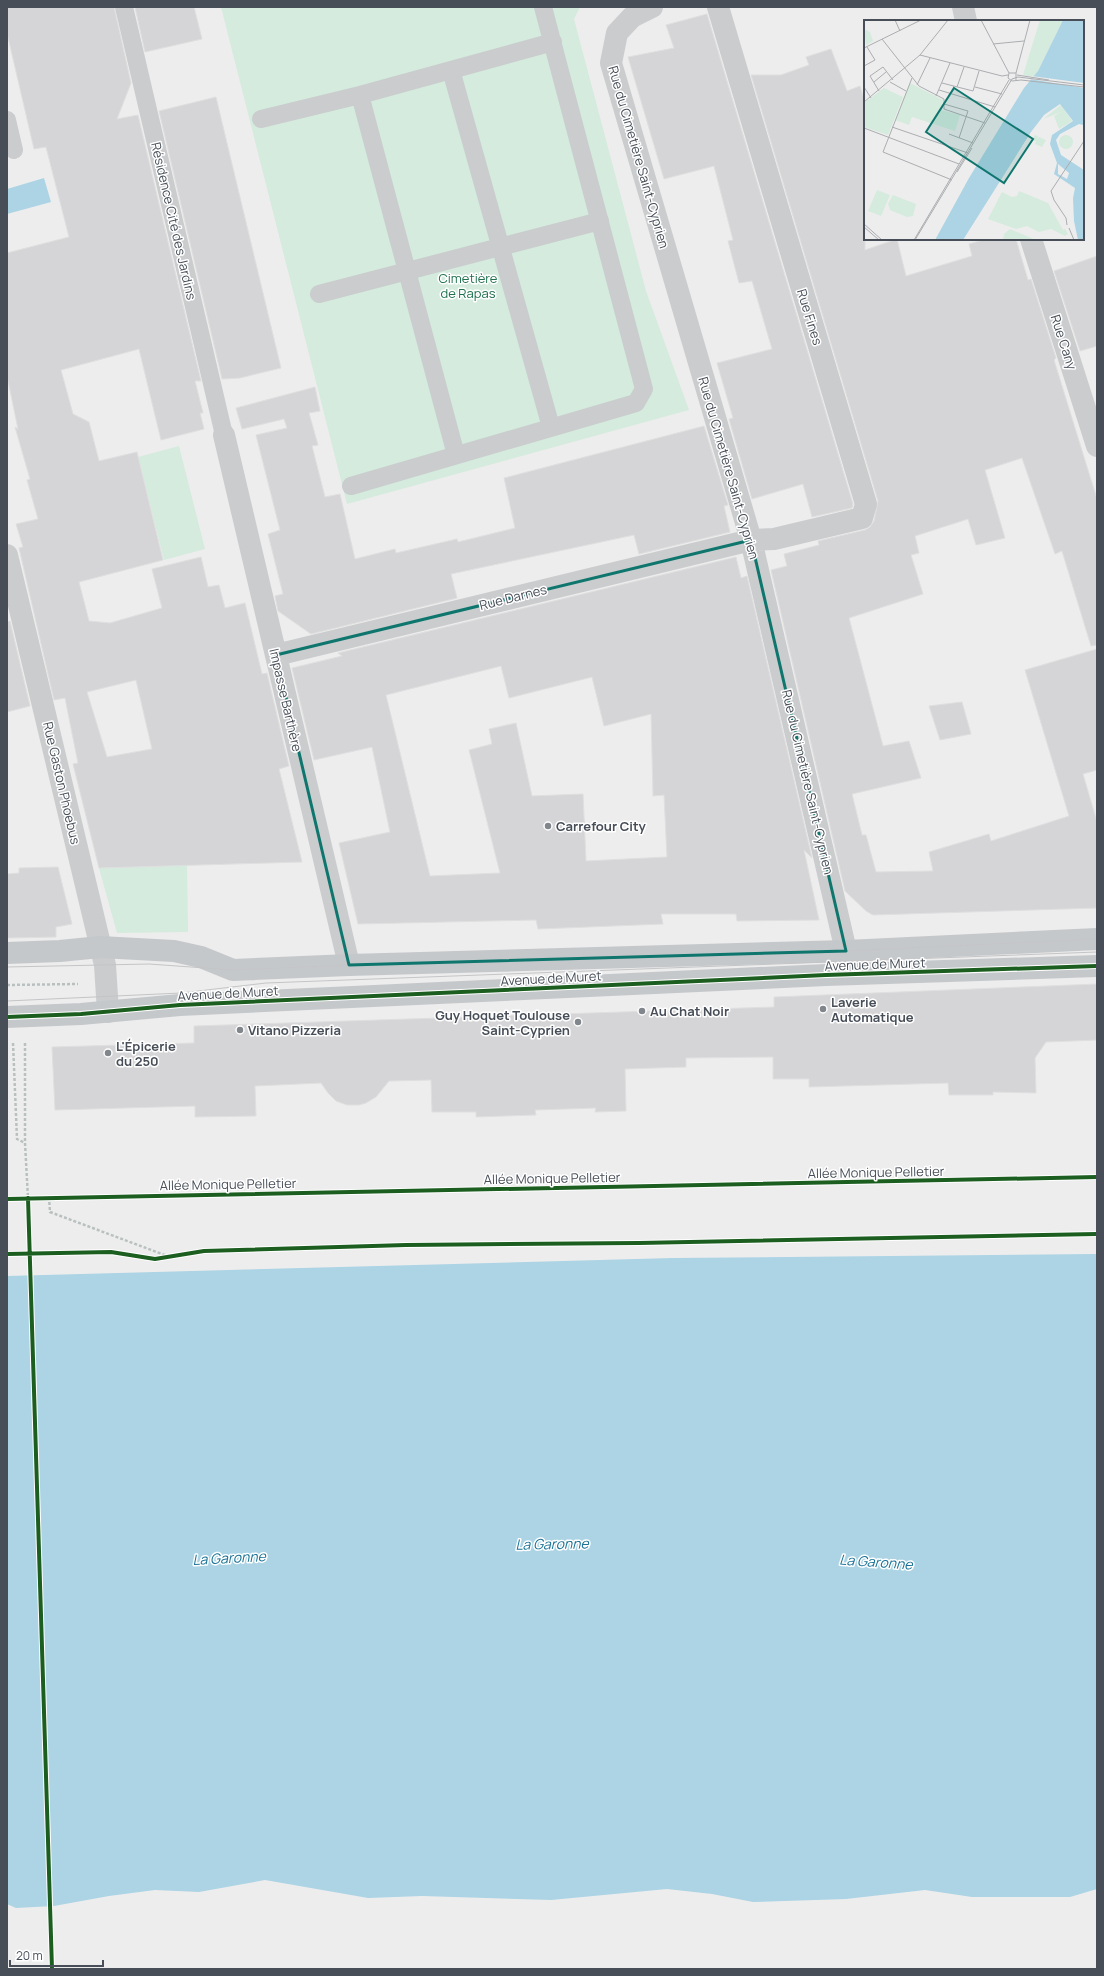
<svg xmlns="http://www.w3.org/2000/svg" width="1104" height="1976" font-family="Manrope,sans-serif">
<style>
.green{fill:#d4ebde}
.water{fill:#acd4e5}
.building{fill:#d5d5d7;stroke:#dfdfe0;fill-rule:evenodd}
.lines{fill:none;stroke-linecap:round;stroke-linejoin:round}
.path{stroke:#b8c1bf;stroke-width:2.5;stroke-dasharray:3 2;stroke-linecap:butt}
.service{stroke:#caccce;stroke-width:18}
.minor{stroke:#caccce;stroke-width:22}
.primary{stroke:#c5c8cb;stroke-width:22}
.tram{stroke:#c4c5c7;stroke-width:1}
.cycleway-casing{stroke:#fff;stroke-width:6}
.cycleway{stroke:#1b5e20;stroke-width:4}
.marked{fill:none;stroke:#0f766e;stroke-width:3;stroke-linejoin:round}
.poi-dot{fill:#81868c;stroke:#fff;stroke-width:1.5}
.labels{text-anchor:middle;stroke-width:3;stroke-linejoin:round;paint-order:stroke}
.street-label{font-size:13px;fill:#474e58;stroke:#fff}
.park-label{font-size:13px;fill:#1f714e;stroke:#fff}
.poi-label{font-size:13px;font-weight:bold;fill:#474e58;stroke:#fff;text-anchor:start}
.water-label{font-size:14px;font-style:italic;fill:#1a7397;stroke:#fff}
.inset-road{fill:none;stroke:#abadb1;stroke-width:1}
.view{fill:#0f766e;fill-opacity:0.15;stroke:#0f766e;stroke-width:2}
.inset-edge{fill:none;stroke:#474e58;stroke-width:2}
</style>
<rect width="100%" height="100%" fill="#eeeded"/>
<path class="green" d="M 221,7 L 580,7 L 574,19 L 646,291 L 689,410 L 347,504 Z
M 179,446 L 205,549 L 164,560 L 138,457 Z
M 187,865 L 188,932 L 117,933 L 99,868 Z"/>
<path class="water" d="M 44,178 L 51,202 L 7,214 L 7,189 Z
M 1097,1254 L 1097,1889 L 1070,1897 L 972,1897 L 925,1890 L 846,1899 L 753,1902 L 712,1894 L 667,1889 L 551,1900 L 422,1896 L 368,1898 L 265,1880 L 199,1892 L 155,1890 L 109,1896 L 54,1906 L 16,1908 L 7,1904 L 7,1276 L 672,1258 Z"/>
<path class="building" d="M 7,7 L 114,7 L 131,83 L 117,119 L 138,115 L 201,381 L 195,381 L 203,413 L 200,413 L 204,429 L 161,440 L 139,349 L 61,370 L 73,414 L 89,422 L 99,461 L 137,452 L 163,560 L 79,582 L 89,621 L 110,623 L 162,608 L 152,569 L 201,557 L 208,587 L 219,585 L 225,608 L 245,603 L 262,674 L 267,673 L 289,766 L 279,769 L 302,862 L 99,868 L 73,764 L 78,763 L 65,698 L 54,700 L 19,548 L 23,547 L 16,524 L 38,519 L 27,480 L 30,479 L 15,427 L 18,429 L 7,376 L 7,253 L 69,237 L 46,147 L 34,149 L 7,33 ZM 136,680 L 152,749 L 107,757 L 87,692 Z
M 135,7 L 194,7 L 202,39 L 145,52 Z
M 707,14 L 853,504 L 852,508 L 812,517 L 803,484 L 752,499 L 729,419 L 733,418 L 717,363 L 772,349 L 752,281 L 739,283 L 728,241 L 733,240 L 714,166 L 664,179 L 628,57 L 674,48 L 666,25 Z
M 831,49 L 847,91 L 860,86 L 865,102 L 865,250 L 897,239 L 906,276 L 972,256 L 969,244 L 986,239 L 1016,239 L 1028,280 L 1031,279 L 1056,358 L 1054,360 L 1097,499 L 1097,645 L 1091,646 L 1062,551 L 1055,554 L 1022,458 L 985,470 L 1005,538 L 976,545 L 968,519 L 915,536 L 919,553 L 911,555 L 923,594 L 849,618 L 883,746 L 909,741 L 921,778 L 852,794 L 862,835 L 866,835 L 876,872 L 933,871 L 929,852 L 989,834 L 991,841 L 1069,816 L 1025,670 L 1097,649 L 1097,770 L 1083,774 L 1097,822 L 1097,908 L 873,915 L 866,911 L 845,891 L 771,570 L 787,566 L 784,554 L 819,545 L 818,541 L 865,530 L 870,527 L 874,521 L 878,501 L 751,75 L 781,75 L 809,65 L 806,57 Z
M 216,97 L 281,368 L 240,378 L 222,379 L 159,111 Z
M 1097,256 L 1097,346 L 1080,351 L 1054,271 Z
M 315,387 L 320,411 L 309,413 L 318,445 L 312,446 L 325,497 L 340,494 L 355,559 L 395,549 L 396,553 L 457,539 L 458,542 L 515,528 L 504,478 L 704,426 L 728,505 L 724,506 L 730,532 L 639,554 L 634,535 L 451,574 L 457,598 L 311,634 L 278,611 L 275,596 L 283,594 L 268,534 L 280,530 L 256,435 L 287,428 L 284,419 L 242,429 L 236,408 Z
M 736,557 L 741,578 L 747,576 L 812,858 L 804,850 L 819,920 L 737,921 L 736,914 L 661,914 L 663,924 L 538,929 L 536,920 L 358,924 L 339,843 L 390,832 L 372,747 L 314,760 L 292,668 L 342,656 L 338,653 ZM 501,666 L 509,698 L 592,677 L 604,726 L 651,714 L 653,796 L 664,795 L 667,857 L 586,861 L 583,794 L 532,796 L 516,723 L 489,729 L 492,744 L 469,750 L 500,873 L 430,876 L 386,695 Z
M 10,621 L 30,706 L 7,712 L 7,622 Z
M 962,702 L 971,734 L 940,740 L 929,706 Z
M 58,867 L 72,924 L 56,927 L 56,937 L 7,938 L 7,874 L 19,873 L 19,868 Z
M 1097,984 L 1097,1040 L 1046,1042 L 1035,1058 L 1036,1093 L 993,1092 L 993,1095 L 949,1095 L 948,1083 L 809,1087 L 809,1079 L 773,1079 L 773,1057 L 686,1058 L 686,1067 L 625,1069 L 626,1111 L 595,1112 L 596,1108 L 535,1110 L 536,1115 L 476,1117 L 476,1112 L 432,1112 L 431,1080 L 389,1081 L 376,1097 L 366,1103 L 359,1105 L 347,1105 L 336,1101 L 328,1093 L 321,1083 L 255,1086 L 256,1116 L 195,1117 L 195,1106 L 55,1110 L 52,1047 L 194,1043 L 194,1026 L 774,1007 L 774,997 Z"/>
<g class="lines">
<path class="path" d="M 7,985 L 78,984
M 13,1043 L 17,1139 L 25,1143
M 25,1043 L 25,1143 L 28,1198
M 49,1197 L 50,1212 L 170,1257"/>
<path class="service" d="M 124,7 L 224,435
M 451,70 L 551,427
M 360,95 L 456,455
M 261,119 L 360,95 L 553,42
M 7,120 L 14,150
M 319,294 L 600,221
M 351,486 L 636,403 L 644,389 L 543,7"/>
<path class="minor" d="M 652,7 L 632,17 L 617,33 L 611,63 L 751,540 L 846,951
M 963,7 L 966,21
M 1031,239 L 1097,446
M 224,435 L 349,965
M 7,555 L 105,965 L 108,1012
M 276,655 L 751,540 L 774,539 L 862,518 L 866,504 L 718,7"/>
<path class="primary" d="M 7,953 L 60,951 L 100,947 L 174,951 L 201,957 L 233,970 L 349,965 L 846,951 L 1097,939
M 7,1017 L 81,1014 L 180,1005 L 826,975 L 1097,966"/>
<path class="tram" d="M 7,967 L 149,964 L 233,970 L 349,965 L 846,951 L 1097,939
M 7,1001 L 181,993 L 266,983 L 1097,952"/>
<defs>
<path id="cycleway" d="M 7,1017 L 81,1014 L 180,1005 L 826,975 L 1097,966
M 28,1198 L 52,1969
M 7,1199 L 1097,1177
M 7,1254 L 111,1252 L 155,1259 L 204,1251 L 406,1245 L 639,1243 L 1097,1234"/>
</defs>
<use href="#cycleway" class="cycleway-casing"/>
<use href="#cycleway" class="cycleway"/>
</g>
<path class="marked" d="M 751,540 L 846,951 L 349,965 L 276,655 Z"/>
<g class="poi-dot">
<circle cx="548" cy="826" r="4"/>
<circle cx="823" cy="1009" r="4"/>
<circle cx="642" cy="1011" r="4"/>
<circle cx="578" cy="1022" r="4"/>
<circle cx="240" cy="1030" r="4"/>
<circle cx="108" cy="1053" r="4"/>
</g>
<g class="labels">
<g class="street-label">
<text transform="translate(639 157) rotate(74)" y="5">Rue du Cimetière Saint-Cyprien</text>
<text transform="translate(174 221) rotate(77)" y="5">Résidence Cité des Jardins</text>
<text transform="translate(810 317) rotate(73)" y="5">Rue Fines</text>
<text transform="translate(1064 342) rotate(72)" y="5">Rue Cany</text>
<text transform="translate(729 468) rotate(74)" y="5">Rue du Cimetière Saint-Cyprien</text>
<text transform="translate(513 597) rotate(-14)" y="5">Rue Darnes</text>
<text transform="translate(286 700) rotate(77)" y="5">Impasse Barthère</text>
<text transform="translate(808 782) rotate(77)" y="5">Rue du Cimetière Saint-Cyprien</text>
<text transform="translate(62 783) rotate(77)" y="5">Rue Gaston Phoebus</text>
<text transform="translate(875 964) rotate(-2)" y="5">Avenue de Muret</text>
<text transform="translate(551 978) rotate(-3)" y="5">Avenue de Muret</text>
<text transform="translate(228 993) rotate(-3)" y="5">Avenue de Muret</text>
<text transform="translate(876 1172) rotate(-1)" y="5">Allée Monique Pelletier</text>
<text transform="translate(552 1178) rotate(-1)" y="5">Allée Monique Pelletier</text>
<text transform="translate(228 1184) rotate(-1)" y="5">Allée Monique Pelletier</text>
</g>
<g class="park-label">
<text x="468" y="283">Cimetière<tspan x="468" dy="15">de Rapas</tspan></text>
</g>
<g class="poi-label">
<text x="556" y="831">Carrefour City</text>
<text x="831" y="1007">Laverie<tspan x="831" dy="15">Automatique</tspan></text>
<text x="650" y="1016">Au Chat Noir</text>
<text x="570" y="1020" text-anchor="end">Guy Hoquet Toulouse<tspan x="570" dy="15">Saint-Cyprien</tspan></text>
<text x="248" y="1035">Vitano Pizzeria</text>
<text x="116" y="1051">L'Épicerie<tspan x="116" dy="15">du 250</tspan></text>
</g>
<g class="water-label">
<text transform="translate(552 1544) rotate(-1)" y="5">La Garonne</text>
<text transform="translate(229 1558) rotate(-3)" y="5">La Garonne</text>
<text transform="translate(876 1562) rotate(4)" y="5">La Garonne</text>
</g>
</g>
<g transform="translate(864 20)">
<rect width="220" height="220" fill="#eeeded"/>
<path d="M 176,0 L 199,0 L 173,53 L 169,57 L 159,55 ZM 0,9 L 6,12 L 9,21 L 2,25 ZM 46,63 L 79,80 L 77,90 L 96,95 L 91,111 L 48,97 L 45,105 L 31,100 ZM 20,68 L 39,77 L 24,115 L 0,107 L 0,83 ZM 197,85 L 208,101 L 195,109 L 190,96 L 197,92 L 179,99 ZM 171,115 L 174,116 L 173,120 L 175,117 L 182,120 L 178,127 L 171,124 L 172,121 L 167,121 ZM195 122a7 7 0 1 1 14 0a7 7 0 1 1-14 0ZM 13,170 L 26,175 L 17,196 L 4,191 ZM 155,171 L 184,183 L 199,210 L 201,209 L 204,214 L 201,216 L 187,209 L 175,212 L 163,206 L 152,209 L 124,199 L 138,172 L 148,177 L 153,176 ZM 29,175 L 52,184 L 49,196 L 43,197 L 26,190 L 24,184 ZM 146,209 L 172,220 L 139,220 L 140,214 Z" fill="#d4ebde"/>
<path d="M 199,0 L 220,0 L 220,111 L 219,105 L 215,104 L 196,114 L 192,120 L 197,135 L 220,150 L 220,220 L 214,220 L 210,201 L 209,178 L 211,168 L 190,154 L 193,143 L 186,124 L 188,115 L 209,101 L 196,84 L 180,95 L 167,112 L 99,220 L 71,220 L 105,158 L 160,68 L 174,51 ZM 194,144 L 205,153 L 203,159 L 194,154 Z" fill="#acd4e5" fill-rule="evenodd"/>
<path d="M 167,56 L 220,63 L 220,68 L 166,59 Z" fill="#eeeded"/>
<path class="inset-road" d="M 31,0 L 36,11M 117,0 L 145,53M 18,19 L 55,66 L 80,79 L 80,89 L 121,103M 129,24 L 160,21M 0,28 L 57,0M 56,35 L 138,56 L 144,55M 0,46 L 11,40 L 3,27M 152,53 L 166,0M 153,55 L 185,60M 48,58 L 19,132 L 88,160M 152,60 L 152,53 L 145,53 L 144,58 L 148,61 L 157,60 L 220,67M 10,62 L 22,52M 26,62 L 42,71M 78,63 L 109,71 L 115,51M 53,65 L 66,38M 0,67 L 7,78M 93,67 L 100,47M 111,67 L 138,74M 75,70 L 131,87M 15,71 L 6,56 L 19,47 L 29,60M 72,76 L 86,43M 0,82 L 56,35 L 84,0M 80,84 L 104,91 L 95,118M 28,107 L 104,133M 0,108 L 95,144M 85,114 L 109,123M 93,152 L 108,128M 0,204 L 18,220M 203,205 L 202,198 L 190,180 L 187,171 L 220,121M 0,207 L 15,220M 205,208 L 210,220M 50,220 L 145,60M 51,220 L 148,59 L 154,57 L 220,65"/>
<path class="view" d="M 90,68 L 169,119 L 140,163 L 62,112 Z"/>
<rect width="220" height="220" class="inset-edge"/>
</g>
<rect width="1104" height="1976" fill="none" stroke="#474e58" stroke-width="16"/>
<path d="M10 1960v6h93v-6" fill="none" stroke="#474e58" stroke-width="2"/>
<text x="16" y="1960" font-size="12" fill="#474e58" stroke="#ffffff" stroke-width="3" paint-order="stroke">20 m</text>
</svg>
